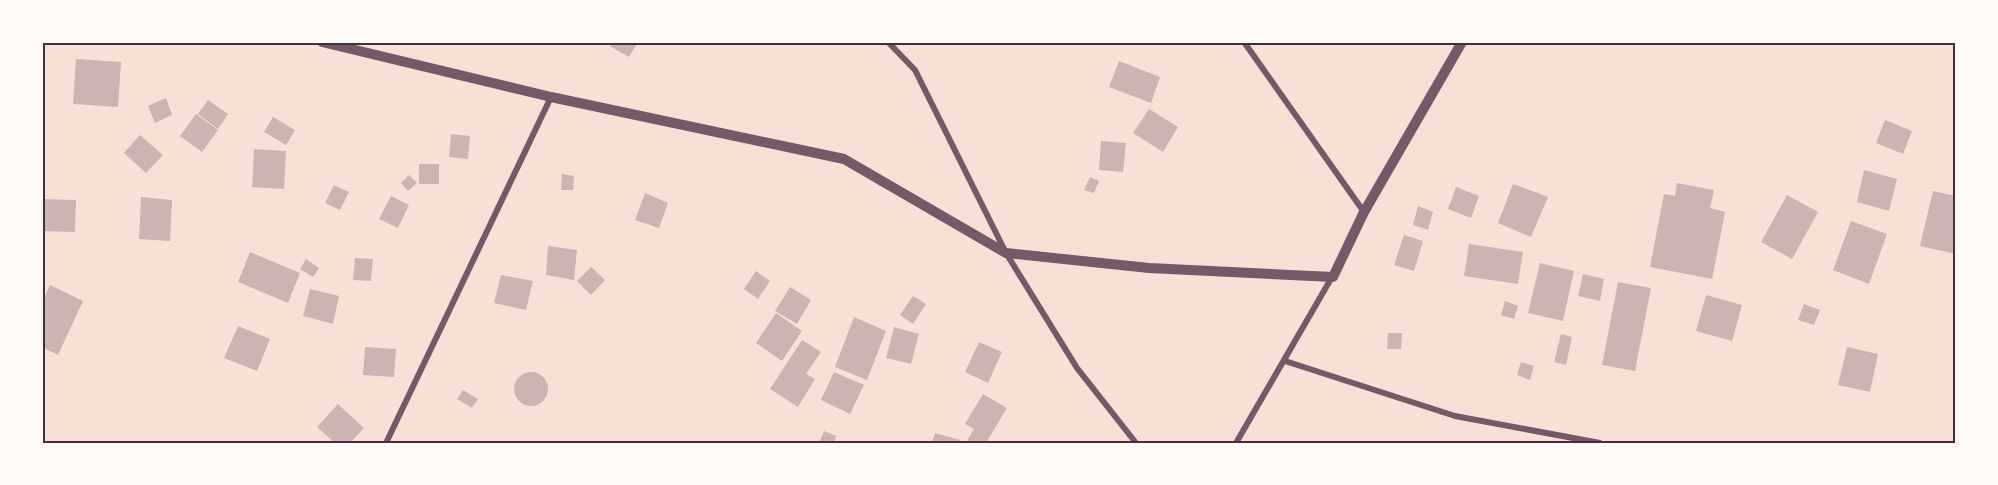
<svg xmlns="http://www.w3.org/2000/svg" width="1998" height="485" font-family="'Fira Sans Condensed',sans-serif">
<style>
.building{fill:#ccb4b1}
.lines{fill:none;stroke-linecap:round;stroke-linejoin:round}
.minor{stroke:#755966;stroke-width:6}
.tertiary{stroke:#755966;stroke-width:10}
.neatline{fill:none;stroke:#4a2c40;stroke-width:2}
</style>
<rect width="100%" height="100%" fill="#f7e1d7"/>
<path class="building" d="M 612,42 L 638,42 L 629,57 L 610,46 Z
M 76,59 L 121,62 L 118,107 L 73,104 Z
M 1119,61 L 1160,77 L 1151,103 L 1109,87 Z
M 166,98 L 172,115 L 155,123 L 148,106 Z
M 208,100 L 228,114 L 218,129 L 198,114 Z
M 1149,109 L 1178,127 L 1163,152 L 1133,133 Z
M 196,114 L 218,130 L 202,152 L 180,136 Z
M 273,117 L 295,130 L 286,145 L 264,132 Z
M 1885,120 L 1912,131 L 1903,154 L 1876,143 Z
M 451,134 L 470,136 L 468,159 L 449,157 Z
M 140,135 L 163,155 L 146,173 L 124,153 Z
M 1101,141 L 1126,143 L 1123,172 L 1099,170 Z
M 254,149 L 286,151 L 284,189 L 252,187 Z
M 419,164 L 439,164 L 439,184 L 419,184 Z
M 1864,170 L 1897,179 L 1889,211 L 1857,202 Z
M 562,174 L 574,176 L 573,190 L 561,190 Z
M 409,175 L 417,183 L 408,191 L 401,183 Z
M 1090,177 L 1099,181 L 1094,193 L 1084,190 Z
M 1677,183 L 1714,190 L 1710,208 L 1725,212 L 1712,279 L 1650,267 L 1664,194 L 1675,196 Z
M 1513,184 L 1548,197 L 1531,237 L 1498,223 Z
M 334,185 L 349,192 L 340,210 L 325,203 Z
M 1456,187 L 1479,196 L 1471,218 L 1448,209 Z
M 1933,191 L 1956,196 L 1956,254 L 1920,246 Z
M 645,193 L 668,203 L 659,228 L 635,220 Z
M 1787,195 L 1818,212 L 1792,259 L 1761,242 Z
M 391,196 L 409,205 L 398,228 L 379,219 Z
M 141,197 L 172,200 L 170,241 L 139,239 Z
M 42,199 L 76,200 L 75,232 L 42,231 Z
M 1418,206 L 1433,212 L 1428,230 L 1413,225 Z
M 1851,221 L 1887,234 L 1869,284 L 1833,270 Z
M 1404,235 L 1423,241 L 1414,271 L 1394,265 Z
M 1469,244 L 1523,252 L 1518,284 L 1464,276 Z
M 548,246 L 577,250 L 574,280 L 546,275 Z
M 250,252 L 300,273 L 288,303 L 238,282 Z
M 355,258 L 373,259 L 371,281 L 353,280 Z
M 306,259 L 319,268 L 313,277 L 300,269 Z
M 1540,263 L 1574,271 L 1563,321 L 1528,313 Z
M 591,267 L 605,280 L 591,295 L 577,281 Z
M 756,271 L 770,281 L 758,299 L 744,289 Z
M 1583,274 L 1604,279 L 1600,301 L 1578,296 Z
M 501,275 L 533,281 L 526,310 L 494,303 Z
M 1618,282 L 1651,288 L 1635,371 L 1602,365 Z
M 50,285 L 83,301 L 58,355 L 42,347 L 42,303 Z
M 790,287 L 811,300 L 797,324 L 775,311 Z
M 310,289 L 339,296 L 333,324 L 303,316 Z
M 1706,295 L 1742,305 L 1732,341 L 1696,331 Z
M 913,296 L 926,304 L 913,324 L 900,315 Z
M 1505,301 L 1518,306 L 1514,319 L 1501,315 Z
M 1804,304 L 1820,310 L 1814,325 L 1798,320 Z
M 776,313 L 802,331 L 782,361 L 756,343 Z
M 854,317 L 886,331 L 867,380 L 835,367 Z
M 238,326 L 270,339 L 257,371 L 224,358 Z
M 894,327 L 919,334 L 911,364 L 886,358 Z
M 1388,333 L 1402,333 L 1401,349 L 1387,349 Z
M 1561,334 L 1572,337 L 1566,365 L 1554,362 Z
M 802,340 L 821,352 L 806,374 L 815,379 L 798,407 L 770,389 Z
M 979,342 L 1002,352 L 988,383 L 965,372 Z
M 365,347 L 396,349 L 394,377 L 363,375 Z
M 1847,347 L 1878,354 L 1870,392 L 1838,385 Z
M 1521,362 L 1534,366 L 1530,380 L 1517,375 Z
M514 389a17 17 0 1 1 34 0a17 17 0 1 1-34 0Z
M 834,372 L 864,385 L 850,414 L 821,400 Z
M 463,390 L 478,399 L 472,408 L 457,399 Z
M 983,394 L 1007,408 L 986,443 L 966,443 L 974,429 L 965,424 Z
M 338,404 L 364,428 L 350,443 L 335,443 L 317,427 Z
M 824,431 L 836,436 L 834,443 L 819,443 Z
M 935,433 L 960,440 L 960,443 L 932,443 Z"/>
<g class="lines">
<path class="minor" d="M 888,42 L 915,70 L 1006,253 L 1077,368 L 1136,443
M 1244,42 L 1364,212
M 1285,361 L 1455,416 L 1600,443
M 386,443 L 551,97
M 1236,443 L 1332,277"/>
<path class="tertiary" d="M 322,42 L 551,97 L 844,159 L 1006,253 L 1149,268 L 1333,277 L 1364,212 L 1462,42"/>
</g>
<rect width="1998" height="485" fill="none" stroke="#fffaf5" stroke-width="87"/>
<rect x="44" y="44" width="1910" height="398" class="neatline"/>
</svg>
